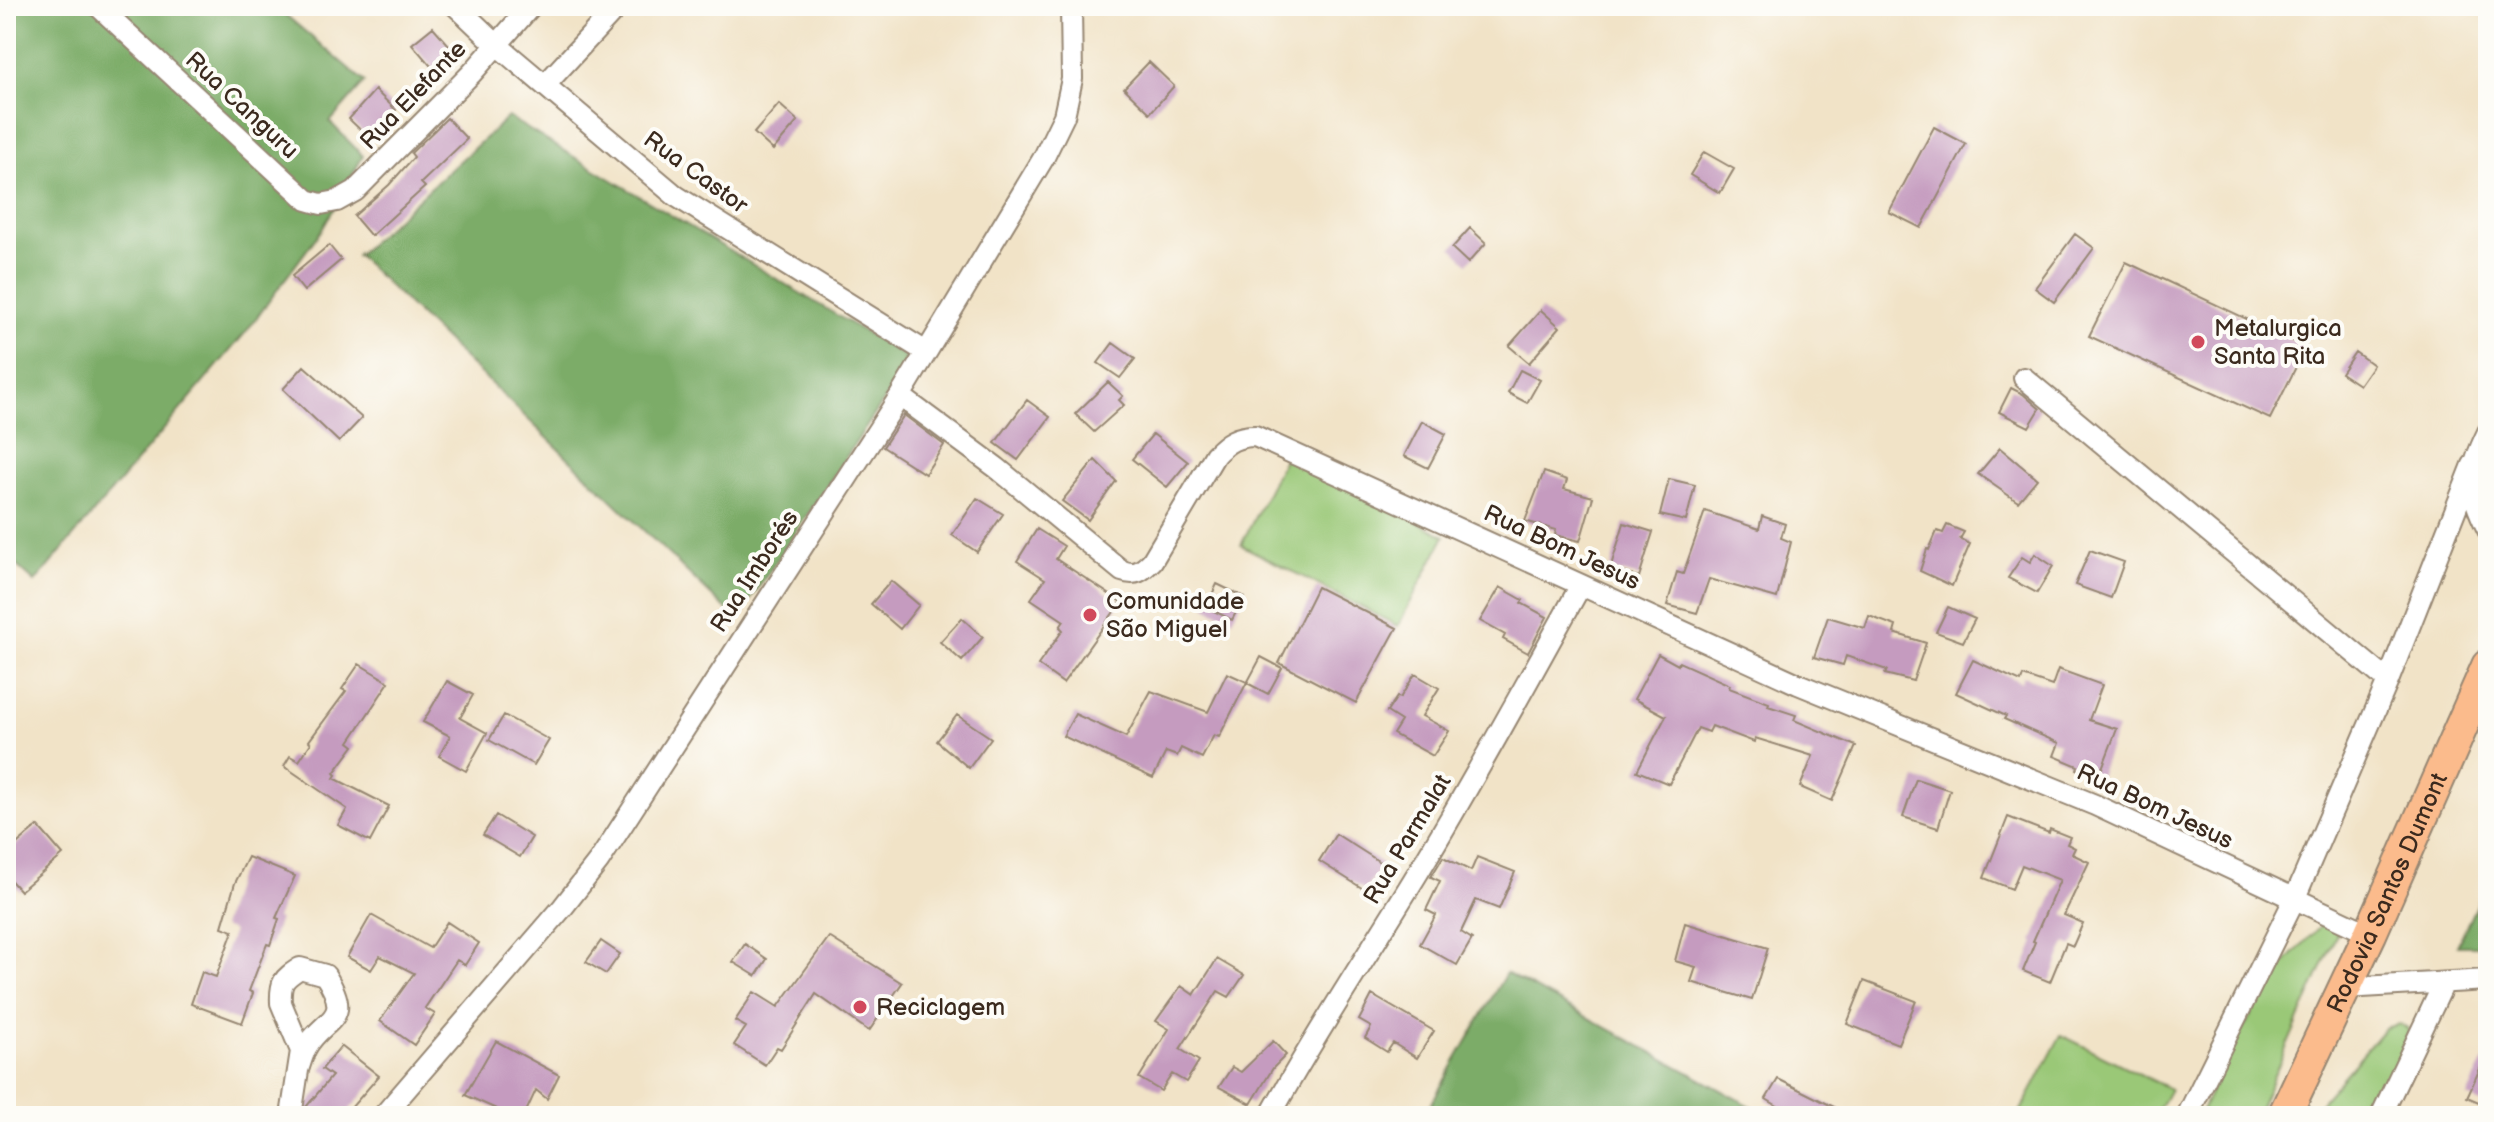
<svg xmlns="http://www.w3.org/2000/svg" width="2494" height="1122" font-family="'Balsamiq Sans',sans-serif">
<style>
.green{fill:#9ac877;stroke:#6a794a;stroke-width:2}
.forest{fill:#7bac68;stroke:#5b6b43;stroke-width:2}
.building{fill:#c59bbf}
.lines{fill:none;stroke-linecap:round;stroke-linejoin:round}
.minor-casing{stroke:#968672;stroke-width:24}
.trunk-casing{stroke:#968672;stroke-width:36}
.minor{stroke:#fff;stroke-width:20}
.trunk{stroke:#fbbb8c;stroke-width:32}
.poi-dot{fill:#d1495b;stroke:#fdfcf7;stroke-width:3}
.labels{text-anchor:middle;stroke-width:8;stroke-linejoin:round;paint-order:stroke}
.street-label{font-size:24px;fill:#3b2a1e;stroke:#fdfcf7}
.poi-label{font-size:24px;fill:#3b2a1e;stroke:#fdfcf7;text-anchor:start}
</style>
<rect width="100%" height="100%" fill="#fdfcf7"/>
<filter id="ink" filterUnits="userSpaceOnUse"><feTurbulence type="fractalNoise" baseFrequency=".0125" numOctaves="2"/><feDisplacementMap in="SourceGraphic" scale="16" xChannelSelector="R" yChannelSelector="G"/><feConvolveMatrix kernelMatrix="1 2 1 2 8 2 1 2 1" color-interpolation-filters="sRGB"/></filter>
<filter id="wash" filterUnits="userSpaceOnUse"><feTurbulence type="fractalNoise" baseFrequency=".006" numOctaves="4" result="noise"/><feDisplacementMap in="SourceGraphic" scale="32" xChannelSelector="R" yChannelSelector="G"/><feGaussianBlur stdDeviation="1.8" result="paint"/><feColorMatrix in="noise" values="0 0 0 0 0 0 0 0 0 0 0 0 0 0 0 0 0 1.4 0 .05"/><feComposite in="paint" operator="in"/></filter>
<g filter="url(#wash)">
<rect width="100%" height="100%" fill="#f1e3c7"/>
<path class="green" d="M 1286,455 L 1445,536 L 1398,626 L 1241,545 Z
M 2325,921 L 2334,924 L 2338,931 L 2256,1116 L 2199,1116 L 2230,1052 L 2275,973 Z
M 2399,1024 L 2409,1030 L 2379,1116 L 2309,1116 L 2385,1028 Z
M 2061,1035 L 2170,1089 L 2155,1116 L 2018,1116 Z"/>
<path class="forest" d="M 6,6 L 275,6 L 365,82 L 330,122 L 363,156 L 323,228 L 246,332 L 35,582 L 6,556 Z
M 508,117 L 911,360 L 737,620 L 357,255 Z
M 2488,880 L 2488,946 L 2457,946 Z
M 1506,973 L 1769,1116 L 1424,1116 Z"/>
<g id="blocks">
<path class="building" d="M 433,27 L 457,54 L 436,72 L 412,44 Z
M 1149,62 L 1174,86 L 1150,113 L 1124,88 Z
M 375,90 L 396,110 L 370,139 L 349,119 Z
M 779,104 L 798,121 L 773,150 L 754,133 Z
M 447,118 L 467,139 L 421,183 L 425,187 L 371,236 L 354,216 L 389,185 L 414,157 L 411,153 Z
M 1934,127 L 1966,144 L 1921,228 L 1889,212 Z
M 1704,152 L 1734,169 L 1720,193 L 1690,175 Z
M 1470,228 L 1486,243 L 1468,263 L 1452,248 Z
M 2075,234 L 2094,248 L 2054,302 L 2035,288 Z
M 329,245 L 341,260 L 304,291 L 292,276 Z
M 2126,262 L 2306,347 L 2270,419 L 2089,336 Z
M 1541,310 L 1560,327 L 1529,363 L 1509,346 Z
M 1113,343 L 1135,359 L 1120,378 L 1098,363 Z
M 2355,352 L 2373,365 L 2359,385 L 2341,373 Z
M 304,366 L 362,418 L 339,442 L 283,389 Z
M 1520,370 L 1540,380 L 1527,403 L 1508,393 Z
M 1108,382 L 1123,396 L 1119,400 L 1124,405 L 1094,432 L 1075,414 Z
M 2011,388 L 2023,394 L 2040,409 L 2029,427 L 1999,412 Z
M 1027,400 L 1050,417 L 1018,460 L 995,443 Z
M 904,415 L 944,445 L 925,474 L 883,447 Z
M 1422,421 L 1446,434 L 1428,468 L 1404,456 Z
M 1153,434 L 1188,462 L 1167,487 L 1132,459 Z
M 2000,448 L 2037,479 L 2018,502 L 1978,474 Z
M 1095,460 L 1116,481 L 1088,520 L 1062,501 Z
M 1544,472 L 1567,480 L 1564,489 L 1593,497 L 1580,541 L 1555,535 L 1556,530 L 1525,521 Z
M 1669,479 L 1695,485 L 1686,521 L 1660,515 Z
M 977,498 L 1003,514 L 977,552 L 952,535 Z
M 1705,511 L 1759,529 L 1762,516 L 1785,524 L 1781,538 L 1791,542 L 1777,598 L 1709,579 L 1697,613 L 1667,605 L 1677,572 L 1683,574 Z
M 1624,523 L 1653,532 L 1639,577 L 1610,569 Z
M 1947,525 L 1964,532 L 1960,539 L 1970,544 L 1952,586 L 1920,571 L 1927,549 L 1929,550 L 1937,531 L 1943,533 Z
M 1037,529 L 1064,546 L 1056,559 L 1121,602 L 1063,683 L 1038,665 L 1063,630 L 1060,627 L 1064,621 L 1031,599 L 1045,579 L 1017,561 Z
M 2090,550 L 2124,562 L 2111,598 L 2075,585 Z
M 2035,554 L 2053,566 L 2037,593 L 2008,578 L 2022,557 L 2030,562 Z
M 891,581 L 919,605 L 900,629 L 871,604 Z
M 1217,584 L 1244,597 L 1232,620 L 1206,607 Z
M 1317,587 L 1397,628 L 1356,703 L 1279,663 Z
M 1500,587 L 1523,600 L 1521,603 L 1547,617 L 1528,653 L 1503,639 L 1505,635 L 1480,621 Z
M 1948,607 L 1975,619 L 1963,642 L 1936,632 Z
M 1869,616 L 1896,626 L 1894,633 L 1926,643 L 1913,681 L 1885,674 L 1887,670 L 1846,656 L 1843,665 L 1814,657 L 1828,617 L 1865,628 Z
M 962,618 L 983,637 L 962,661 L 940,642 Z
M 1658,654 L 1678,665 L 1679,662 L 1730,685 L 1729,688 L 1769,703 L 1768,706 L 1796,715 L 1794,720 L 1856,746 L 1832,801 L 1800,787 L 1813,756 L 1755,738 L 1754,742 L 1712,726 L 1709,732 L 1698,728 L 1669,784 L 1637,771 L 1666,716 L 1634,699 Z
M 1261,657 L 1282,668 L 1268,694 L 1247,683 Z
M 1973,660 L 2021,682 L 2023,676 L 2052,686 L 2058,669 L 2102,685 L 2089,720 L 2117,729 L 2099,776 L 2077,769 L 2078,766 L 2054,756 L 2059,743 L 2004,719 L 2006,716 L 1956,693 Z
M 359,664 L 389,682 L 349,742 L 354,746 L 334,773 L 336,775 L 334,778 L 389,806 L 370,842 L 338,825 L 347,809 L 284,766 L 290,756 L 299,761 L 311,743 L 309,741 L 346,691 L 342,689 Z
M 1227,673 L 1247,682 L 1219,737 L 1214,735 L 1202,758 L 1181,748 L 1177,756 L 1166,752 L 1153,778 L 1063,736 L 1075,714 L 1126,737 L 1151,691 L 1208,712 Z
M 1415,674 L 1439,688 L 1422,716 L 1449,731 L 1433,756 L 1393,734 L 1401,721 L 1387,712 L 1397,697 L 1400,698 Z
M 447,681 L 473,695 L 460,718 L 487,733 L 466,771 L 439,756 L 450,736 L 423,722 Z
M 504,715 L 549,740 L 534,765 L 489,740 Z
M 957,715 L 991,738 L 969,768 L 937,741 Z
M 1916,779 L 1950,790 L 1938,828 L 1903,817 Z
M 496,815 L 532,837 L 520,857 L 483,835 Z
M 2008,817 L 2049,833 L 2050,829 L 2070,837 L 2067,844 L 2075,848 L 2072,854 L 2089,862 L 2064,915 L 2083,923 L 2073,946 L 2066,943 L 2050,982 L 2023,971 L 2035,942 L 2033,941 L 2060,880 L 2022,865 L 2012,889 L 1984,878 Z
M 38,826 L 63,855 L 20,891 L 6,875 L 6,853 Z
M 1336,834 L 1383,864 L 1365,890 L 1319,861 Z
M 248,857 L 295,876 L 276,918 L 279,919 L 270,945 L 267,944 L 249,991 L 253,993 L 242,1023 L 191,1004 L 202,972 L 216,977 L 233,931 L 222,927 L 235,883 Z
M 1443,857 L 1471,871 L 1477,857 L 1515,872 L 1499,909 L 1476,900 L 1461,932 L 1472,939 L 1457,965 L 1420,944 L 1436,915 L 1426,910 L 1440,881 L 1431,877 Z
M 371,915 L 430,948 L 447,922 L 479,943 L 465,965 L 457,960 L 425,1008 L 435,1014 L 414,1045 L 380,1021 L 414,973 L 380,956 L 371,970 L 347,957 Z
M 1685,923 L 1768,948 L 1752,1000 L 1691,982 L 1696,967 L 1675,961 Z
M 829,937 L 902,983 L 869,1031 L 816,994 L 781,1049 L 777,1047 L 765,1065 L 734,1045 L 746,1027 L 735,1021 L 754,992 L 778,1007 Z
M 601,941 L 620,954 L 606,974 L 586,962 Z
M 745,944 L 767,959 L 756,976 L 733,962 Z
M 1217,959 L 1244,975 L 1229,997 L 1218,991 L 1180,1049 L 1199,1061 L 1186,1082 L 1172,1074 L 1161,1091 L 1139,1078 L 1169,1029 L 1156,1021 L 1181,986 L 1194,995 Z
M 1864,981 L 1916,1001 L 1898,1044 L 1847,1024 Z
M 1372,995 L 1434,1031 L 1417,1058 L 1393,1043 L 1387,1052 L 1365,1038 L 1371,1027 L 1359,1020 Z
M 496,1041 L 559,1075 L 547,1099 L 536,1090 L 524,1116 L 512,1116 L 465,1095 Z
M 1273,1041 L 1286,1055 L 1273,1068 L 1251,1104 L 1219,1087 L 1232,1067 L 1241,1072 Z
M 341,1046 L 379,1076 L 344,1116 L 304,1116 L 306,1107 L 332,1076 L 322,1069 Z
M 2488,1051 L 2488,1106 L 2467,1097 Z
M 1778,1079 L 1852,1116 L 1794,1116 L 1766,1099 Z"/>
</g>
</g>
<g filter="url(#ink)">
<use href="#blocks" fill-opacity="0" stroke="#968672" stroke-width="2"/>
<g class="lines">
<defs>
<path id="minor" d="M 98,6 L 307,200 L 321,204 L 337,201 L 355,191 L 472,73 L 531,6
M 456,6 L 497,45 L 676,196 L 926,352
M 545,85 L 618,6
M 2024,378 L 2388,681
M 900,396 L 997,468 L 1122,571 C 1136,576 1142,571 1152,561 L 1215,455 C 1227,442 1237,436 1255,436 L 1798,684 L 2095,805 L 2370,934
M 2488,432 C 2468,473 2467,488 2488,530
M 2344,988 L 2488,980
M 291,1116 L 301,1051 L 281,1003 C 280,982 283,979 300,968 L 325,975 C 355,1022 323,1017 306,1048 C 303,1054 301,1061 299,1067
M 383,1116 L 563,907 L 599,861 L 900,396 L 1043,159 L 1064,116 L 1072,79 L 1071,6
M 1270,1116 C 1317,1030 1372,949 1422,866 C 1478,773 1529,679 1581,585
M 2187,1116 L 2294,900 L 2388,681 L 2473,465
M 2381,1116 L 2444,983"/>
<g id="trunk">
<path id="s1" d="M 2284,1116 L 2370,934 L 2488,666"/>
</g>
</defs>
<use href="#minor" class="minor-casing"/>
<use href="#trunk" class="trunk-casing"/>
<use href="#minor" class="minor"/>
<use href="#trunk" class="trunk"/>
</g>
</g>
<g class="poi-dot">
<circle cx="2198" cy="342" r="8"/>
<circle cx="1090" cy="615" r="8"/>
<circle cx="860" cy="1007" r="8"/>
</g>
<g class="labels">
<g class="street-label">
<text transform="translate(413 95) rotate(-46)" y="8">Rua Elefante</text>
<text transform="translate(242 105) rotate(43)" y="8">Rua Canguru</text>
<text transform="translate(696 172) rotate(36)" y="8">Rua Castor</text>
<text transform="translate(1562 547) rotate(25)" y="8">Rua Bom Jesus</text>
<text transform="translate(754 571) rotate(-57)" y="8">Rua Imborés</text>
<text transform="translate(2155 806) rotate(25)" y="8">Rua Bom Jesus</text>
<text transform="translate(1407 839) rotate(-59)" y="8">Rua Parmalat</text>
<text dy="8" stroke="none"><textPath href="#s1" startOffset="246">Rodovia Santos Dumont</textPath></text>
</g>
<g class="poi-label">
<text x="2214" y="336">Metalurgica<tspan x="2214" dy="28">Santa Rita</tspan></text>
<text x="1106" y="609">Comunidade<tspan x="1106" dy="28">São Miguel</tspan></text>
<text x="876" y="1015">Reciclagem</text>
</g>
</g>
<rect width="2494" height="1122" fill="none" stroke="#fdfcf7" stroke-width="32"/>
</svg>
